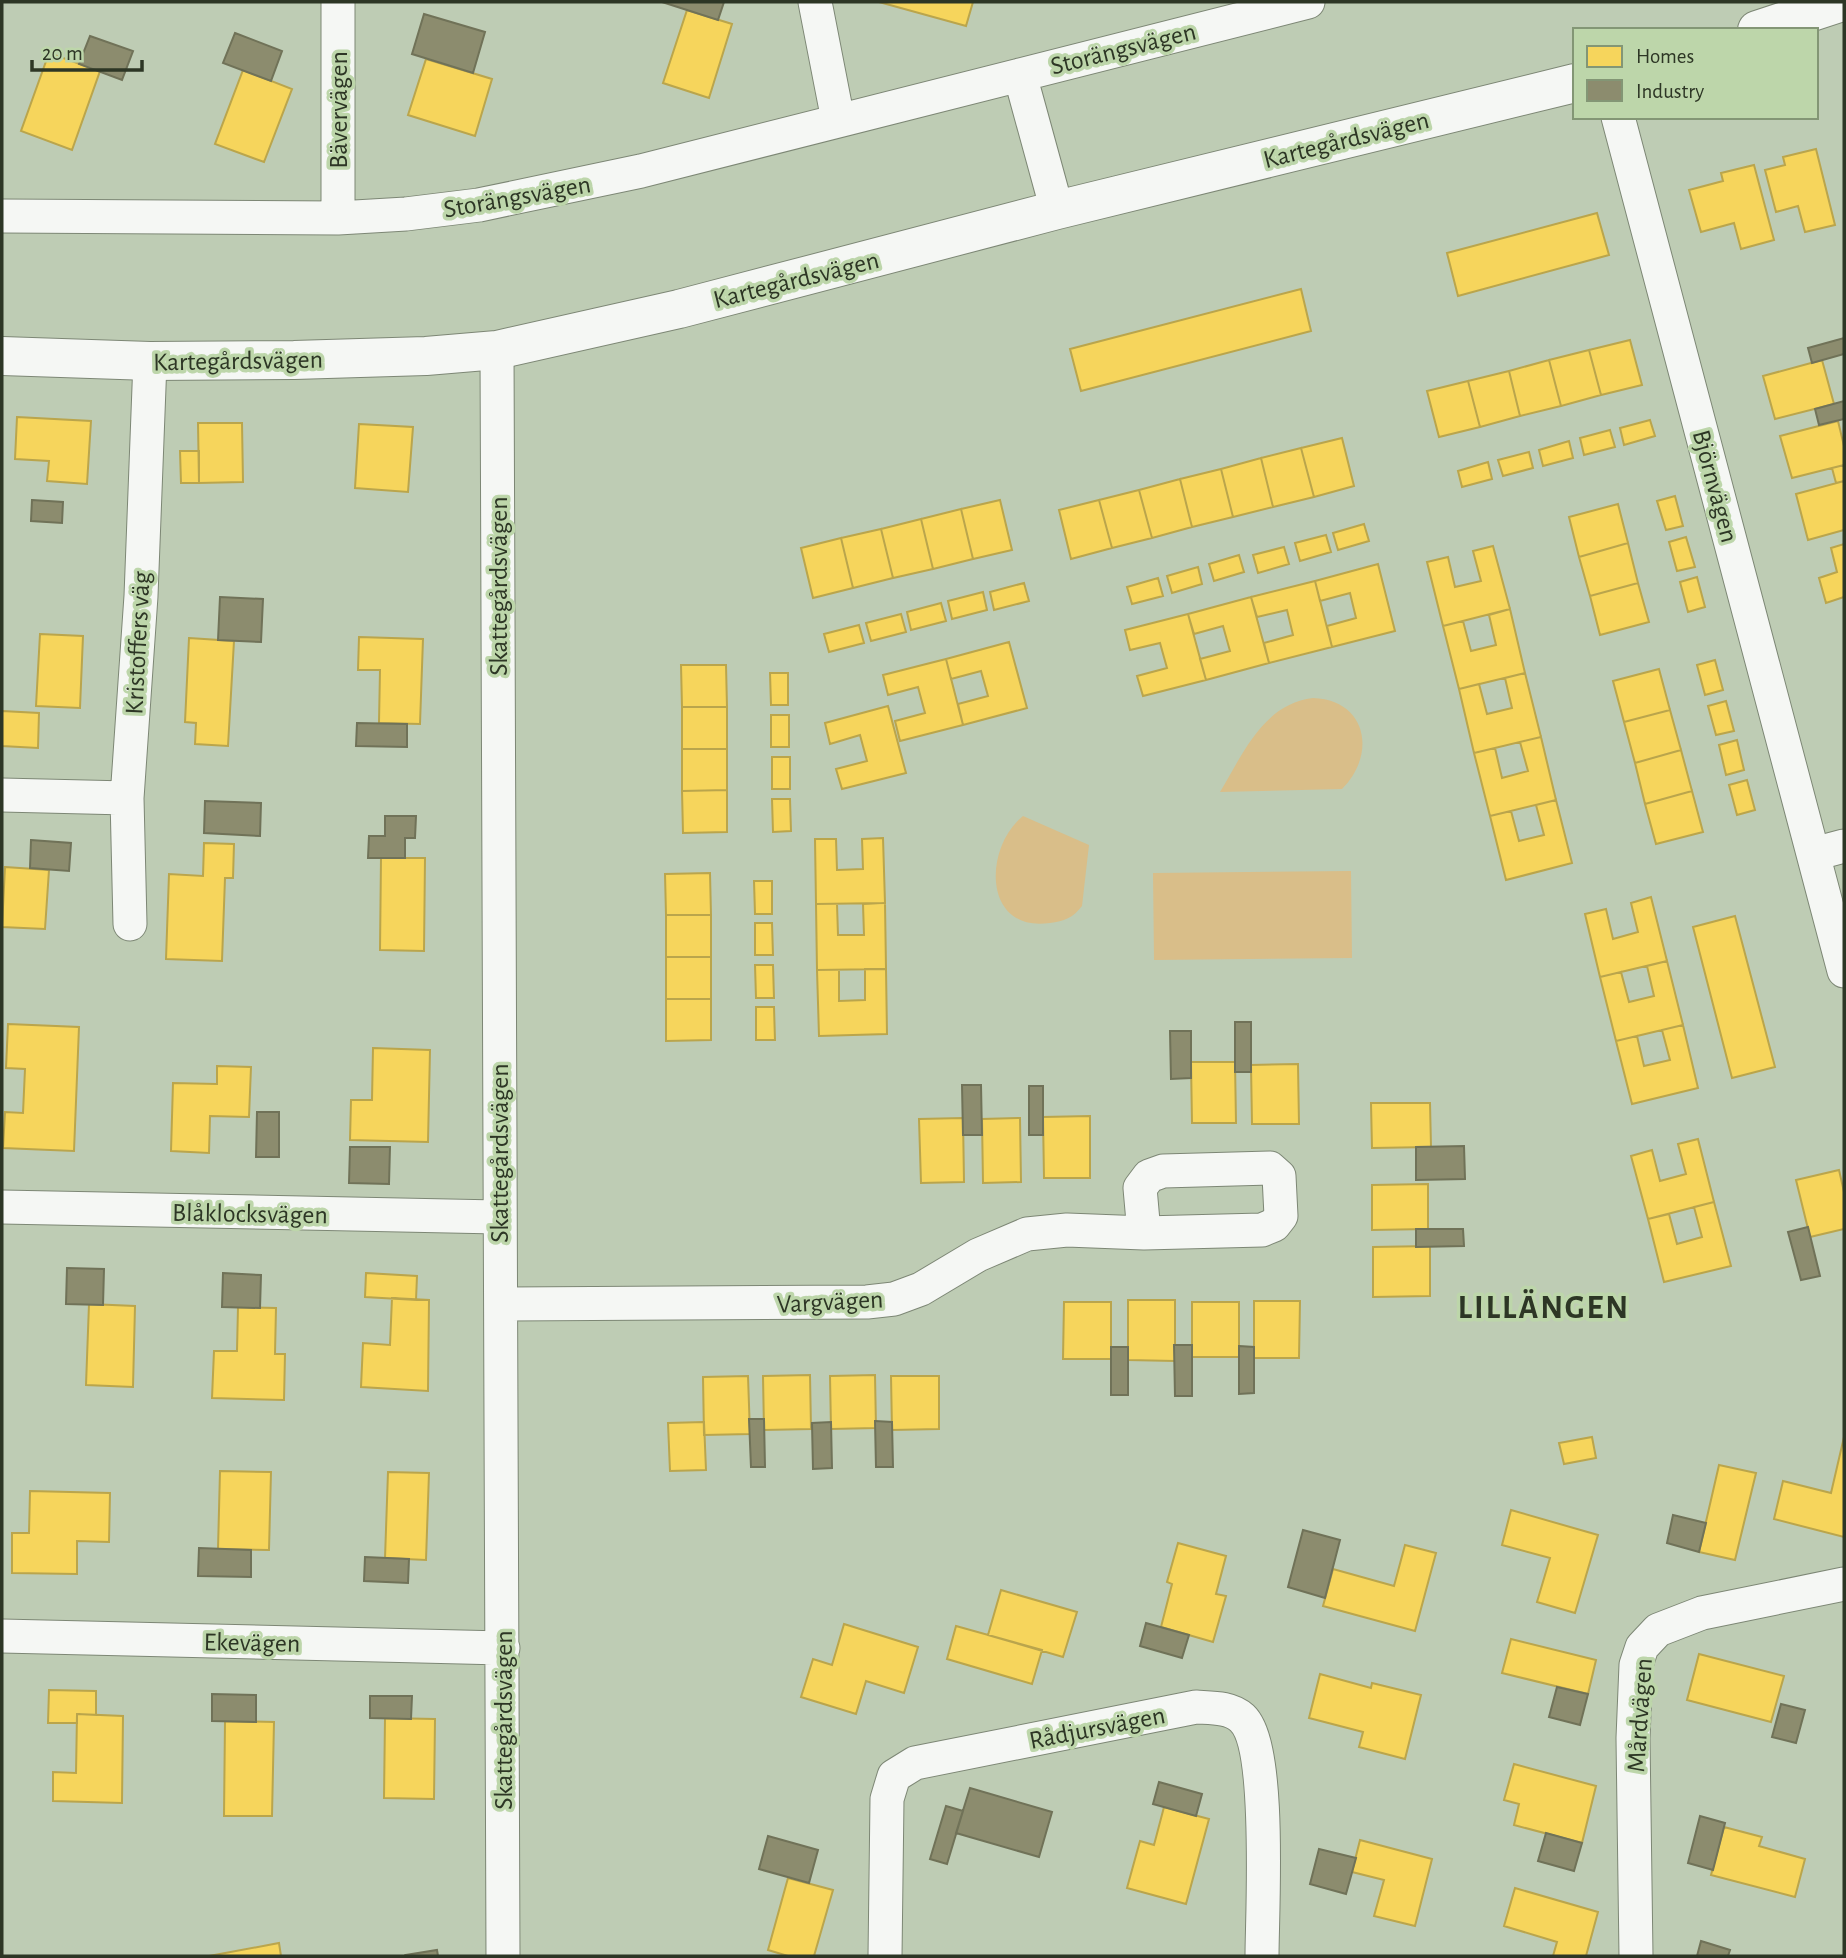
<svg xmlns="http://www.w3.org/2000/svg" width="1846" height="1958" font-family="'Alegreya Sans',sans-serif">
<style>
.green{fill:#d9be89}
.homes{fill:#f6d55c;stroke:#baa54c;stroke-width:2}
.industry{fill:#8c8c6e;stroke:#707258;stroke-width:2}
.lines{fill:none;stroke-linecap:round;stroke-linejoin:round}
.street-casing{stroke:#7d8775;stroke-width:35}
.secondary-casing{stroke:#7d8775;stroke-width:40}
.street{stroke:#f5f7f4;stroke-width:33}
.secondary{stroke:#f5f7f4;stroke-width:38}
.labels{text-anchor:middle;stroke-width:7;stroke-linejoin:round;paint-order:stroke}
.street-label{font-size:26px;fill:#2d3625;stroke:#bdd6aa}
.district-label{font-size:33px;font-weight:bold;letter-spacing:2px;fill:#2d3625;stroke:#bdd6aa}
</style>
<rect width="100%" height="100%" fill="#beccb4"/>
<path class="green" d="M 1313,698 C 1367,700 1377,754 1342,789 L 1220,792 C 1243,754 1263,704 1313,698 Z
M 1023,816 L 1089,845 L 1082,906 C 1073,918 1064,921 1050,923 C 983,933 983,848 1023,816 Z
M 1351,871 L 1352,958 L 1154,960 L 1153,873 Z"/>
<path class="homes" d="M 879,2 L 973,2 L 966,26 Z
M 687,10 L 732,24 L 709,98 L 663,83 Z
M 49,53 L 100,71 L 72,150 L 21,131 Z
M 426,59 L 492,79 L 475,136 L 408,115 Z
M 243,70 L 292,89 L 264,162 L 215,144 Z
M 1816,149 L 1835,225 L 1805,232 L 1798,206 L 1776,212 L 1765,170 L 1785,165 L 1783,157 Z
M 1754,165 L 1774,240 L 1741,249 L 1734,223 L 1701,232 L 1689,190 L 1723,181 L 1721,173 Z
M 1597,213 L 1609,255 L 1458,296 L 1447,253 Z
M 1301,289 L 1311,331 L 1081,391 L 1070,349 Z
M 1630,340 L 1642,385 L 1601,395 L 1589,350 Z
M 1589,350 L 1601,395 L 1561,406 L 1549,360 Z
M 1549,360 L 1561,406 L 1520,416 L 1509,371 Z
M 1822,360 L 1834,404 L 1775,419 L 1763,376 Z
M 1509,371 L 1520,416 L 1480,427 L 1468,381 Z
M 1468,381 L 1480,427 L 1439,437 L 1427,391 Z
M 17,417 L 91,421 L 87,484 L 47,481 L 49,461 L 15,459 Z
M 1650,420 L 1655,436 L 1624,445 L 1620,428 Z
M 1838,421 L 1844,446 L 1844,465 L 1792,478 L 1780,436 Z
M 198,423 L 242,423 L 243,482 L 199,483 Z
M 359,424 L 413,427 L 408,492 L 355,488 Z
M 1610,430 L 1615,447 L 1584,455 L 1580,438 Z
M 1342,438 L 1354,486 L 1314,497 L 1301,448 Z
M 1569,441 L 1573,458 L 1543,466 L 1539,450 Z
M 1301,448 L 1314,497 L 1273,507 L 1261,458 Z
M 180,451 L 199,451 L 199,483 L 181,483 Z
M 1529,452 L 1533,468 L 1503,476 L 1498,460 Z
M 1261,458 L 1273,507 L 1233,517 L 1221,469 Z
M 1488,462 L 1492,479 L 1462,487 L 1458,471 Z
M 1844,465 L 1844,481 L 1836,483 L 1832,468 Z
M 1221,469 L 1233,517 L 1192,527 L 1180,479 Z
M 1180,479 L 1192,527 L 1152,538 L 1139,490 Z
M 1844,481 L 1844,530 L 1808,540 L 1796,494 Z
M 1139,490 L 1152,538 L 1112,548 L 1099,500 Z
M 1675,496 L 1683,526 L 1666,530 L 1657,501 Z
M 1000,500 L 1012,550 L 973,559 L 961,509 Z
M 1099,500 L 1112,548 L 1071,559 L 1059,510 Z
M 1618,504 L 1628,543 L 1579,557 L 1569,517 Z
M 961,509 L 973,559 L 933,569 L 921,519 Z
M 921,519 L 933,569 L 893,578 L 881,529 Z
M 1364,524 L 1369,541 L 1338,550 L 1333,533 Z
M 881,529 L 893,578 L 853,588 L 841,538 Z
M 1326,535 L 1331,552 L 1300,561 L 1295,543 Z
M 1686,537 L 1695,567 L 1677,571 L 1669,542 Z
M 841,538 L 853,588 L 813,598 L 801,548 Z
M 1628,543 L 1638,583 L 1590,596 L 1579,557 Z
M 1844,544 L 1844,597 L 1826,603 L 1819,578 L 1837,572 L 1831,548 Z
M 1493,546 L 1510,609 L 1443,626 L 1427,562 L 1448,557 L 1455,587 L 1481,581 L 1473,551 Z
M 1284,547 L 1289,564 L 1258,573 L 1253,555 Z
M 1239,555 L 1244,572 L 1214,581 L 1209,564 Z
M 1378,564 L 1395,631 L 1332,647 L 1327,626 L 1356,618 L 1350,593 L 1320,601 L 1315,581 Z
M 1198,567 L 1202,584 L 1172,593 L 1167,576 Z
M 1697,577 L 1705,607 L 1688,612 L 1680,582 Z
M 1158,578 L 1163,596 L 1132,604 L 1127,587 Z
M 1315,581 L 1332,647 L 1269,663 L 1264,643 L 1293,635 L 1287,610 L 1257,617 L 1251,597 Z
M 1024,583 L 1029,601 L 994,610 L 990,592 Z
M 1638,583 L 1649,622 L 1600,635 L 1590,596 Z
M 983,592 L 987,610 L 952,619 L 948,601 Z
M 1251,597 L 1269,663 L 1206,680 L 1200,659 L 1230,651 L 1223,626 L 1194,634 L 1188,614 Z
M 941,603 L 946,621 L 911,630 L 907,612 Z
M 1510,609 L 1525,673 L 1459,689 L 1443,626 L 1463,621 L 1471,651 L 1496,645 L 1489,615 Z
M 901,614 L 906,632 L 871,641 L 866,623 Z
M 1188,614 L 1206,680 L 1143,696 L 1137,676 L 1167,668 L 1160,643 L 1130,650 L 1125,630 Z
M 859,625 L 864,643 L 829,652 L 824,634 Z
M 40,634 L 83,636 L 80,708 L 36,706 Z
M 359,637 L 423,639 L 420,724 L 379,723 L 380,670 L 358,670 Z
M 189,638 L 234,641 L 228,746 L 195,744 L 196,723 L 185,722 Z
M 1009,642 L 1027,708 L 963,725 L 958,704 L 988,696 L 981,671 L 951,679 L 946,659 Z
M 946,659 L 963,725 L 900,741 L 895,721 L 925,713 L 918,687 L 888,695 L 883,675 Z
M 1715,660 L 1723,690 L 1705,695 L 1697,665 Z
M 681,665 L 726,665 L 727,707 L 682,707 Z
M 1659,669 L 1670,710 L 1624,722 L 1613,681 Z
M 770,673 L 788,673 L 788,705 L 771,705 Z
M 1525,673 L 1541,737 L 1474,753 L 1459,689 L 1479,684 L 1487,714 L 1512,708 L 1505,678 Z
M 1726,701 L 1734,731 L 1716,735 L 1708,706 Z
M 888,706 L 906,773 L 842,789 L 836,769 L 867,761 L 860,735 L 830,744 L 825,723 Z
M 682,707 L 727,707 L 727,749 L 682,749 Z
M 1670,710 L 1681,750 L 1635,763 L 1624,722 Z
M 2,711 L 39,713 L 38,748 L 2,746 Z
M 771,715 L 789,715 L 789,747 L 771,747 Z
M 1541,737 L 1556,800 L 1490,816 L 1474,753 L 1495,748 L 1502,778 L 1528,771 L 1520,742 Z
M 1737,740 L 1744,770 L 1726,775 L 1719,745 Z
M 682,749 L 727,749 L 727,790 L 682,791 Z
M 1681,750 L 1692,791 L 1645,804 L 1635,763 Z
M 772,757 L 790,757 L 790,789 L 772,789 Z
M 1747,780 L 1755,810 L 1737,815 L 1729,785 Z
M 727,790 L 727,832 L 683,833 L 682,791 Z
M 1692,791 L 1703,832 L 1656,844 L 1645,804 Z
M 772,799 L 790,799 L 791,831 L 773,832 Z
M 1556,800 L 1572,863 L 1506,880 L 1490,816 L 1511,811 L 1519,841 L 1544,835 L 1536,805 Z
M 883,838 L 885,903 L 816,904 L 815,839 L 836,839 L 837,870 L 863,869 L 862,839 Z
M 204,843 L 234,844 L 233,878 L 225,878 L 222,961 L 166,959 L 169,874 L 203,876 Z
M 381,858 L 425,858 L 424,951 L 380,950 Z
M 5,867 L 49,870 L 45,929 L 2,927 Z
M 710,873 L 711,915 L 666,915 L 665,874 Z
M 754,881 L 772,881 L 772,914 L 755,914 Z
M 1651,897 L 1667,961 L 1600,977 L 1585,914 L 1606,909 L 1613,939 L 1638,932 L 1631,903 Z
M 885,903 L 886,969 L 817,970 L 816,904 L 837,904 L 838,935 L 864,935 L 863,904 Z
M 666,915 L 711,915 L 711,957 L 666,957 Z
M 1735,916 L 1775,1067 L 1732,1078 L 1693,927 Z
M 755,923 L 772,923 L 773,955 L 755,955 Z
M 666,957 L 711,957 L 711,999 L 666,999 Z
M 1667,961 L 1683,1025 L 1616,1041 L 1600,977 L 1621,972 L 1629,1002 L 1654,996 L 1647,966 Z
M 755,965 L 773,965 L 774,998 L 756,998 Z
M 865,969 L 886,969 L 887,1034 L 819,1036 L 817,970 L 839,970 L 839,1001 L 865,1000 Z
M 666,999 L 711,999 L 711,1040 L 666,1041 Z
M 756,1007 L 774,1007 L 775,1040 L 756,1040 Z
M 8,1024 L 79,1027 L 74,1151 L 3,1148 L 5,1112 L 23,1113 L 25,1069 L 6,1068 Z
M 1683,1025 L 1698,1088 L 1632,1104 L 1616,1041 L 1637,1036 L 1644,1066 L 1670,1060 L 1662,1030 Z
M 373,1048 L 430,1050 L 428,1142 L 350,1140 L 351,1100 L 372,1100 Z
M 1191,1062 L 1235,1062 L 1236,1123 L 1192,1123 Z
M 1298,1064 L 1299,1124 L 1252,1124 L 1251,1065 Z
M 217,1066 L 251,1067 L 249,1117 L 210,1116 L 209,1153 L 171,1151 L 173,1083 L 217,1084 Z
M 1371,1103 L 1430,1103 L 1431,1147 L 1372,1148 Z
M 1090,1116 L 1090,1178 L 1044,1178 L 1043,1117 Z
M 963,1118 L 964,1182 L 921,1183 L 919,1119 Z
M 1020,1118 L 1021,1182 L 983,1183 L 982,1119 Z
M 1698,1139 L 1714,1202 L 1648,1219 L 1631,1156 L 1652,1150 L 1660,1181 L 1686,1174 L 1678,1144 Z
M 1839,1170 L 1844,1192 L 1844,1229 L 1810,1237 L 1796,1180 Z
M 1428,1184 L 1428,1229 L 1372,1230 L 1372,1185 Z
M 1714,1202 L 1731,1266 L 1664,1282 L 1648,1219 L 1669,1214 L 1677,1244 L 1702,1237 L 1694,1207 Z
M 1430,1246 L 1430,1296 L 1373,1297 L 1373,1247 Z
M 366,1273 L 417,1276 L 416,1300 L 365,1297 Z
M 392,1298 L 429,1300 L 428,1391 L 361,1387 L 363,1343 L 390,1345 Z
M 1128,1300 L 1175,1300 L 1175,1361 L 1128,1360 Z
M 1254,1301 L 1300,1301 L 1299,1358 L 1254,1358 Z
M 1064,1302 L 1111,1302 L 1111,1359 L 1063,1359 Z
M 1192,1302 L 1239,1302 L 1239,1357 L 1192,1357 Z
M 89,1304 L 135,1306 L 133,1387 L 86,1385 Z
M 238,1307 L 276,1308 L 275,1354 L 285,1354 L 284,1400 L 212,1398 L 214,1351 L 237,1351 Z
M 810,1375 L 811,1429 L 764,1430 L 763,1376 Z
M 875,1375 L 876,1428 L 831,1429 L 830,1376 Z
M 748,1376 L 750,1434 L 704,1435 L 703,1377 Z
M 891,1376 L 939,1376 L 939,1429 L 892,1430 Z
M 704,1422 L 706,1470 L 670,1471 L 668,1423 Z
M 1592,1437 L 1596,1458 L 1564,1464 L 1559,1443 Z
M 1844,1437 L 1844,1537 L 1774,1519 L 1783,1481 L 1831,1493 Z
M 1719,1465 L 1756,1473 L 1735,1560 L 1699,1552 Z
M 220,1471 L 271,1472 L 269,1550 L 218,1549 Z
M 388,1472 L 429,1473 L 426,1560 L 385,1558 Z
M 30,1491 L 110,1493 L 109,1542 L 77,1541 L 77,1574 L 12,1573 L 12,1533 L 29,1533 Z
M 1511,1510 L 1598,1535 L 1575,1613 L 1537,1602 L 1550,1558 L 1502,1545 Z
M 1178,1543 L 1226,1556 L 1216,1594 L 1226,1596 L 1213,1642 L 1161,1627 L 1172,1584 L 1167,1582 Z
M 1405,1545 L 1436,1553 L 1415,1631 L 1323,1606 L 1333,1569 L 1394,1586 Z
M 1001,1590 L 1077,1612 L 1063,1657 L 988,1635 Z
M 844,1624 L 918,1647 L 904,1693 L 866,1681 L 856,1714 L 801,1697 L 813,1659 L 832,1665 Z
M 956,1626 L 1042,1650 L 1032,1684 L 947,1659 Z
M 1511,1639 L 1596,1660 L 1588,1694 L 1502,1673 Z
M 1699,1654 L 1784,1676 L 1771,1722 L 1687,1700 Z
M 1320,1674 L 1371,1688 L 1372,1683 L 1421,1695 L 1405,1759 L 1359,1747 L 1363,1732 L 1309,1718 Z
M 49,1690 L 96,1691 L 96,1715 L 77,1714 L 77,1723 L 48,1723 Z
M 77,1714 L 123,1716 L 122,1803 L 53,1801 L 53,1772 L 76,1773 Z
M 385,1718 L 435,1719 L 434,1799 L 384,1798 Z
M 225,1721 L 274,1722 L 272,1816 L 224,1816 Z
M 1514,1764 L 1596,1786 L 1582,1843 L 1514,1825 L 1519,1804 L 1504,1800 Z
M 1164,1807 L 1209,1819 L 1186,1904 L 1127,1888 L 1140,1841 L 1154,1845 Z
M 1724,1827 L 1762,1837 L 1759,1846 L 1805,1859 L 1795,1897 L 1711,1875 Z
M 1360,1840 L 1432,1859 L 1415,1926 L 1374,1916 L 1384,1880 L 1352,1872 Z
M 788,1878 L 833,1890 L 814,1956 L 788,1956 L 768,1950 Z
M 1515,1888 L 1598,1912 L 1586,1956 L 1553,1956 L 1557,1942 L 1504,1926 Z
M 279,1943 L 281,1956 L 209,1956 Z"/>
<path class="industry" d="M 662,2 L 724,2 L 718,20 Z
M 424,14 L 485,32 L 473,73 L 412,54 Z
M 235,33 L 282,51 L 271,81 L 223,63 Z
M 90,36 L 133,51 L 122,80 L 79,64 Z
M 1844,338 L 1844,354 L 1812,363 L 1808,348 Z
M 1844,401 L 1844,419 L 1819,425 L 1815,409 Z
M 32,500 L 63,502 L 62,523 L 31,521 Z
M 220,597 L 263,599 L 261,642 L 218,640 Z
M 357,723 L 407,724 L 407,747 L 356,746 Z
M 205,801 L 261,803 L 260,836 L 204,833 Z
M 385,816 L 416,816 L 415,838 L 405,838 L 405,858 L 368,858 L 369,836 L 385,836 Z
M 31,840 L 71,843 L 69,871 L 30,868 Z
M 1235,1022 L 1251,1022 L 1251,1072 L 1235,1072 Z
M 1170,1031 L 1191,1031 L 1191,1078 L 1171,1079 Z
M 962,1085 L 981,1085 L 982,1135 L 963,1135 Z
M 1029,1086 L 1043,1086 L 1043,1135 L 1029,1135 Z
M 257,1112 L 279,1112 L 279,1157 L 256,1157 Z
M 1464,1146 L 1465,1179 L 1416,1180 L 1416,1147 Z
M 350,1147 L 390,1147 L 389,1184 L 349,1183 Z
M 1808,1227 L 1820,1276 L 1801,1280 L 1788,1232 Z
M 1416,1229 L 1463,1229 L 1464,1246 L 1416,1247 Z
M 67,1268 L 104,1269 L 103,1305 L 66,1304 Z
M 223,1273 L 261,1275 L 260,1308 L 222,1307 Z
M 1174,1345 L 1192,1345 L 1192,1396 L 1175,1396 Z
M 1239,1346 L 1254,1347 L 1254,1393 L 1239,1394 Z
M 1111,1347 L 1128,1347 L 1128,1395 L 1111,1395 Z
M 749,1419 L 764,1419 L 765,1467 L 751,1467 Z
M 875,1421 L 892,1422 L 893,1467 L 876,1467 Z
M 831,1422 L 832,1468 L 813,1469 L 812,1423 Z
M 1673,1515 L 1706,1523 L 1699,1552 L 1667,1543 Z
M 1303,1530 L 1340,1540 L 1325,1598 L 1288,1587 Z
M 199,1548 L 251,1550 L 251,1577 L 198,1576 Z
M 365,1557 L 409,1559 L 408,1583 L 364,1581 Z
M 1146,1623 L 1189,1635 L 1182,1658 L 1140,1646 Z
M 1557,1687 L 1588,1694 L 1580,1725 L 1549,1717 Z
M 212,1694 L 256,1695 L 256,1722 L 212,1721 Z
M 370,1696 L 412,1696 L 411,1719 L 370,1718 Z
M 1781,1704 L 1805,1710 L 1796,1743 L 1772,1737 Z
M 1159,1782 L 1202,1794 L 1196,1816 L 1153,1804 Z
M 970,1788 L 1052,1812 L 1039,1857 L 956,1833 Z
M 946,1806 L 963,1811 L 947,1864 L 930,1859 Z
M 1700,1816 L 1725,1823 L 1713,1870 L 1688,1863 Z
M 1546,1833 L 1582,1843 L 1574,1871 L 1538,1861 Z
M 768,1836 L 818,1850 L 809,1883 L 759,1869 Z
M 1319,1849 L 1356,1858 L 1346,1894 L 1310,1884 Z
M 1701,1941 L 1730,1950 L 1728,1956 L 1697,1956 Z
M 437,1950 L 438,1956 L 407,1956 L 406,1955 Z"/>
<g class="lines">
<defs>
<path id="street" d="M 338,2 L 338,218
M 815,2 L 838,120
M 1020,75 L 1057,210
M 1618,117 L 1844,971
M 2,216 L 338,218 L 406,214 L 479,205 L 641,171 L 1308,2
M 497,350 L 503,1956
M 2,795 L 127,798
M 1814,854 L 1844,846
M 130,924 L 127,798 L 141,596 L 150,361
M 2,1207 L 498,1217
M 501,1304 L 867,1302 L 894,1299 L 921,1289 L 978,1255 L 1027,1234 L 1067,1230 L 1144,1233 L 1262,1230 L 1274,1225 L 1281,1216 L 1279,1176 L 1270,1168 L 1163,1171 L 1149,1176 L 1140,1188 L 1144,1233
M 2,1636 L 503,1648
M 885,1956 L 887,1799 L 894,1776 L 915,1763 L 1196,1707 C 1211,1708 1230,1707 1242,1718 C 1272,1746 1262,1912 1262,1956
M 1636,1956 L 1633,1738 L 1636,1665 L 1642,1647 L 1658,1630 L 1702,1613 L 1844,1584"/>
<path id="secondary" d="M 1757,30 L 1842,2
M 2,356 L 150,361 L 294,360 L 426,356 L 497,350 L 679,309 L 1057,210 L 1575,83"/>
</defs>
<use href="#street" class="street-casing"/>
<use href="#secondary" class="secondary-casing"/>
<use href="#street" class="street"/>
<use href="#secondary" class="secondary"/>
</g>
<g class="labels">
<g class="street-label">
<text transform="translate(1123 48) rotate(-14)" y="9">Storängsvägen</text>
<text transform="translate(338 110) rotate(-90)" y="9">Bävervägen</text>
<text transform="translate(1346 139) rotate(-14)" y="9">Kartegårdsvägen</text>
<text transform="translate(517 196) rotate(-10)" y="9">Storängsvägen</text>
<text transform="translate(796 279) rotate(-14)" y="9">Kartegårdsvägen</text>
<text transform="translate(238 360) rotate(-1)" y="9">Kartegårdsvägen</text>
<text transform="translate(1716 486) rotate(75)" y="9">Björnvägen</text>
<text transform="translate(498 586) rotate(-90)" y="9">Skattegårdsvägen</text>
<text transform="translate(137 643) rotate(-87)" y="9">Kristoffers väg</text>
<text transform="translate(499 1153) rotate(-90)" y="9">Skattegårdsvägen</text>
<text transform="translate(250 1213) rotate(1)" y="9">Blåklocksvägen</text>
<text transform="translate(830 1301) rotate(-3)" y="9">Vargvägen</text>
<text transform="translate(252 1642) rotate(1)" y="9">Ekevägen</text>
<text transform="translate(1639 1715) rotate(-86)" y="9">Mårdvägen</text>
<text transform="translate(503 1720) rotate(-90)" y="9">Skattegårdsvägen</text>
<text transform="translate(1097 1727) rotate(-11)" y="9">Rådjursvägen</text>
</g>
<g class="district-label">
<text x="1544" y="1318">LILLÄNGEN</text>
</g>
</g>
<rect width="1846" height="1958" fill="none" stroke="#2d3625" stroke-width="7"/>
<rect x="1573" y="28" width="245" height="91" fill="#bdd6aa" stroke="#839675" stroke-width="2"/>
<rect x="1587" y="46" width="35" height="21" fill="#f6d55c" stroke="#839675" stroke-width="2"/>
<text x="1636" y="63" font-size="21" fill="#2d3625">Homes</text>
<rect x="1587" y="80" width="35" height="21" fill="#8c8c6e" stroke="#839675" stroke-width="2"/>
<text x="1636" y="98" font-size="21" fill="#2d3625">Industry</text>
<path d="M32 60v10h110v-10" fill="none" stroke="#2d3625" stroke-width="3.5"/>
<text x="42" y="60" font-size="21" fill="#2d3625" stroke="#bdd6aa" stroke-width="5" paint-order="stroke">20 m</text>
</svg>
